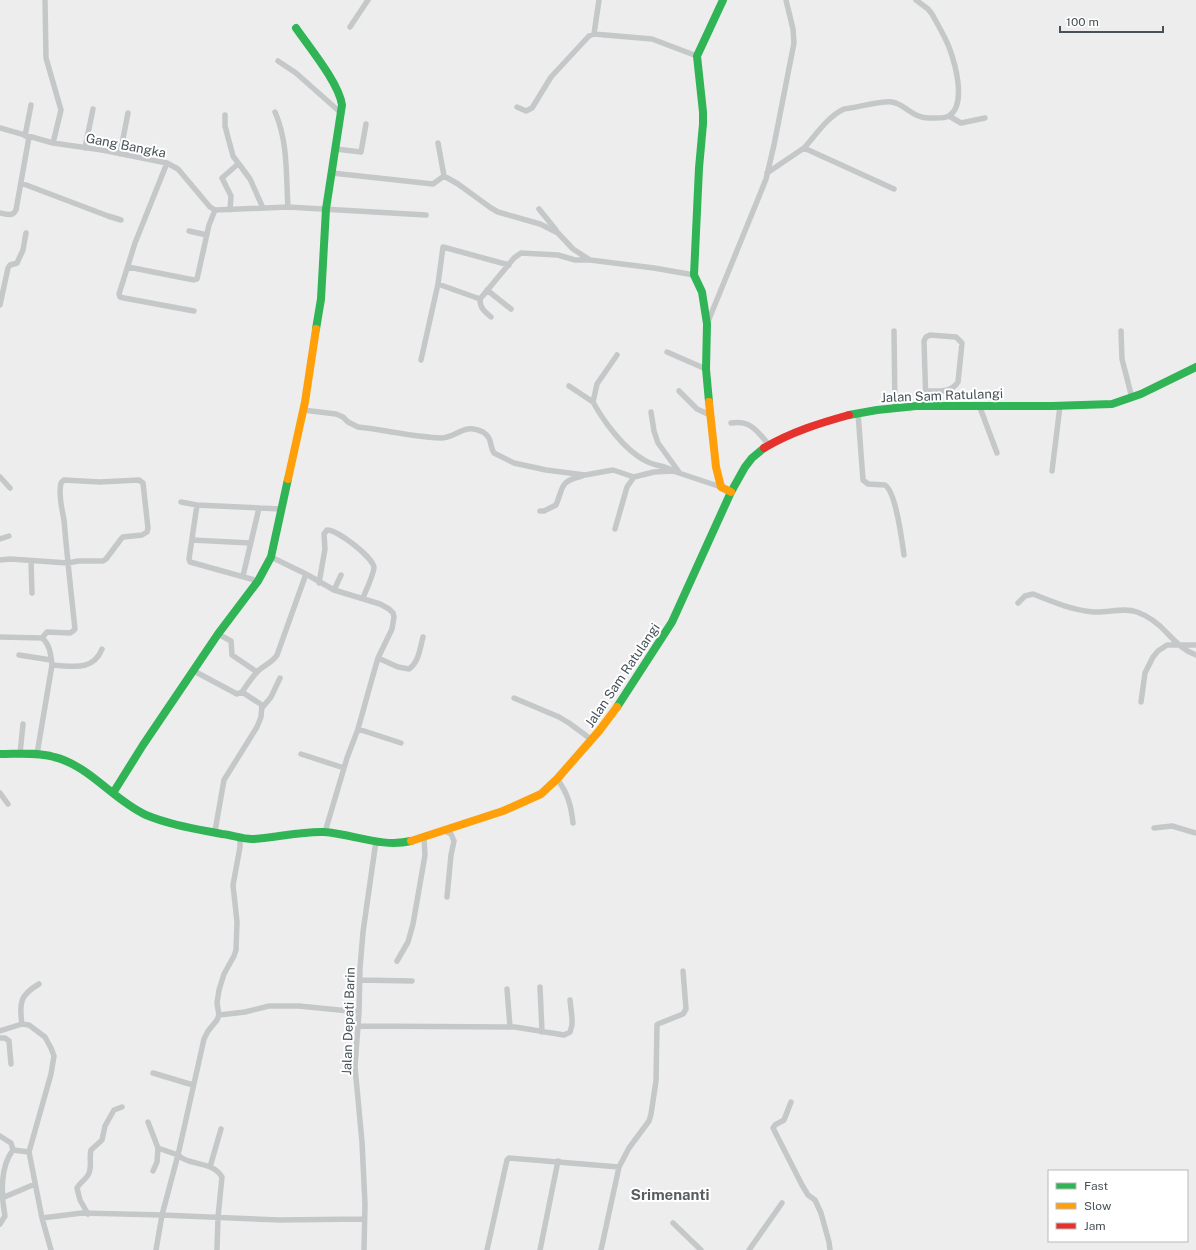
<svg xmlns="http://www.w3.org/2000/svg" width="1196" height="1250" font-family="'Public Sans',sans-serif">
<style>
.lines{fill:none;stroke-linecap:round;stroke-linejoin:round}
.street{stroke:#c5c8c9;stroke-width:5.5}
.fast{stroke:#30b455;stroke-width:8}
.slow{stroke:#ff9f0a;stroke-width:8}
.jam{stroke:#e5322d;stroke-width:8}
.labels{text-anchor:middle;stroke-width:4;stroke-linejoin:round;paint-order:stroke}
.street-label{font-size:13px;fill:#465258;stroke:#fff}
.quarter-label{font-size:15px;font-weight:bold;fill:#5a5e61;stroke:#fff}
</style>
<rect width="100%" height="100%" fill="#eeeded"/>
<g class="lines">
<path class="street" d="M 45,0 L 46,58 L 61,110 L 53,143
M 599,0 L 594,34 L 652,39 L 697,56
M 350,27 L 368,0
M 278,61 L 296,73 L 340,112
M 517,107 L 526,111 L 532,108 L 551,77 L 589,36 L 594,34
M 275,112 C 288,141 286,176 288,207
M 225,115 L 225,126 L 233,156 L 250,179 L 263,208
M 949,116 L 961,123 L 985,118
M 0,128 L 53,143 L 102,150 L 167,163 L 178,169 L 210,207 L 215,210 L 288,207 L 426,215
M 25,136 L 31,105
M 438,143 L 444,176
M 85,148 L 93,109
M 804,148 C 816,135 827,117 844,109 C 855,108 884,100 892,102 C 905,104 911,117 928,118 C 934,118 944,119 949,116 C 967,104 955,63 949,47 C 944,35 938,25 932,14 L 928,9 L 916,0
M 336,149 L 361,152 L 366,124
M 120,154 L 128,113
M 167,163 L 135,243 L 119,294 L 120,297 L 124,298 L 194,311
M 332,173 L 433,184 L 444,176 L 458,184 L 491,208 L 498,212 L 540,224 L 558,233 L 573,249 L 590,260 L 654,268 L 694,275
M 767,173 L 804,148 L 894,189
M 21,183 L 108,216 L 121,220
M 539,209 L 556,230
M 230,210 L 231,196 L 222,178 L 238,164
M 0,213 C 6,214 13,217 16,210 L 29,137
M 189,231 L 207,235
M 128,267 L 194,280 L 197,279 L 209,225 L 215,210
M 438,284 L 480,299 L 514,258 L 521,253 L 558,255 L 575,260 L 589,260
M 487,290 L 511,309
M 480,299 C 480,308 484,311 491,317
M 0,305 L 8,268 L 10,265 L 17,263 L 23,250 L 26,233
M 707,324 L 758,199 L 766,179 L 774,145 L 794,43 L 793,29 L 786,0
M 894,331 L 895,408
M 1121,331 L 1122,359 L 1132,398
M 667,352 L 706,369
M 617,355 L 597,384 L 593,402 C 604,422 624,449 644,460 C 653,466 664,465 673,471
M 421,360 L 438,284 L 443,247 L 509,265
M 569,386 L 593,402
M 679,391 L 697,409 L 710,415
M 926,391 C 938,391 951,393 958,382 L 962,343 L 956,337 L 930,335 L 926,337 L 924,341 L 926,406
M 979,405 L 997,453
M 303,410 L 336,414 L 343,417 L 348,422 L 358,427 C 386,430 414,437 441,438 C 457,438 463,422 483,432 C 493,438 489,446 494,453 L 514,463 L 546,470 L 585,475 L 613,470 L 634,477
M 651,412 L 654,431 L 658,443 L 679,472
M 858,413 L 863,480 L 868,484 L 885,485 C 896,492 902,541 904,555
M 731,423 C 751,420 757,431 769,445
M 1052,471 L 1060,406
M 0,477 L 10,488
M 181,502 L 197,505 L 282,509
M 197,505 L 189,559 L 190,562 L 258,581
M 540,511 L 544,511 L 556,505 C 564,486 559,482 582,476
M 615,529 L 627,487 L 634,477 L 654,472 L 673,471 L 721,487
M 0,539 L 9,536
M 192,540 L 250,543
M 271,557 L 306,574 L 334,590 L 380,604 L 389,609 L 393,613 L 394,617 L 392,629 L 378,658 L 368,693 L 358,729 L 347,758 L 325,832
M 0,560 L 10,559 L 68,563 L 78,561 L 103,561 L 106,559 L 121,539 L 123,537 L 142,535 L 147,532 L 148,528 L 143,483 L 139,480 L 100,482 L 64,480 L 61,483 C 58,494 62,509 64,520 C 67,556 71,592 75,629 L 73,631 L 70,633 L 47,632 L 42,638
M 31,561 L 32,593
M 243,576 L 259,508
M 319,583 L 325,549 L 324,534 L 327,530 C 338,530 374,558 374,568 C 373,576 366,590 363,598
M 334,590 L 341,575
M 1018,603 L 1025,596 L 1033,594 C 1053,602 1072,610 1094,612 C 1108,613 1124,607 1137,612 C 1148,616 1159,624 1167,633 C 1176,642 1184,651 1196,655
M 218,634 L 231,641 L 232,655 L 257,672
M 0,637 L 42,638 C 50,644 51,656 52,665 L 37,754
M 19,655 L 51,660
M 378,658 L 398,667 L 409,669 C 419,662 420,648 423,637
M 52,665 C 71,666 93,672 102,649
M 194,671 L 237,694 L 242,692 C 247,685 252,677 258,671 C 264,665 272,663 277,655 L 306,574
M 514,698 L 559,717 L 569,723 L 592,740
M 1141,702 L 1145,673 L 1153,657 L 1158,651 L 1167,645 L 1196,645
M 262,708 L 271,697 L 280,678
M 358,729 L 401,743
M 20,754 L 23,724
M 301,754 L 344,768
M 557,779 C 568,793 571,806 573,823
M 0,793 L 8,804
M 1154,828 L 1172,826 L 1196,833
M 215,831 L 224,780 L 257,727 L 261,717 L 262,705 L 242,692
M 445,831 L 451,834 L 454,841 L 451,855 L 447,897
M 397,961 L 408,942 L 413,924 L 425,855 L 424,838
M 360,980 L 412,981
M 540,987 L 542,1032
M 507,989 L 510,1027
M 219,1015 L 245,1012 L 269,1006 L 299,1006 L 359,1012
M 22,1024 C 19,1003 20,995 39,984
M 358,1026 L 515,1027 L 564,1035 L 570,1032 L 572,1025 L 572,1018 L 570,1000
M 0,1031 L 22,1024 L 29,1025 L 45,1037 L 51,1048 L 54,1056 L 51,1074 L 29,1152 L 42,1218 L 51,1250
M 0,1038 L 5,1038 L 9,1041 L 11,1064
M 153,1073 L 193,1085
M 791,1102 L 784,1120 L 775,1125 L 773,1128 L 802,1185 L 808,1195 L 815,1200 L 821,1213 L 829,1242 L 830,1250
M 148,1122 L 158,1148
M 0,1136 L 11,1143 L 13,1150
M 210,1167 L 221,1129
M 153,1171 L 157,1162 L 158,1148 L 178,1155 L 162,1215 L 156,1250
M 2,1198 L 35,1184
M 88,1214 L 80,1200 L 77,1188 C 80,1182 87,1179 89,1173 C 92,1166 89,1157 91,1150 L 102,1140 L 105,1126 L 114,1110 L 122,1107
M 42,1218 L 82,1213 L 162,1215 L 280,1220 L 364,1219
M 673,1223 L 701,1250
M 0,1224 L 5,1216 C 1,1195 0,1166 13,1150 L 29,1152
M 217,1250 L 218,1217 L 222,1177 C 214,1164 199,1165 186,1160 C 183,1159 180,1157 178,1155 L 204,1039 L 208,1031 L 217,1020 L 219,1015 L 217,1003 L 219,990 L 224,974 L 234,956 L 236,950 L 237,922 L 233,885 L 240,847 L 240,837
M 364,1250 L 365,1204 L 362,1142 L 355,1067 L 359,1012 L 360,968 L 363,932 L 376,841
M 487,1250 L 507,1160 L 509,1158 L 619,1167
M 540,1250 L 558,1161
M 601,1250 L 619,1167 L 629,1148 L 649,1121 L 651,1114 L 656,1081 L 657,1025 L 658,1024 L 683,1014 L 686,1009 L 683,971
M 749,1250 L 782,1203"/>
<path class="fast" d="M 296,28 C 309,47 339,83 342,105 L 326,209 L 321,299 L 316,329
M 709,402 L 706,369 L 707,324 L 702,292 L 694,275 L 699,168 L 703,124 L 703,112 L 697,56 L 723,0
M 849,415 L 877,410 L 916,406 L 1052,406 L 1112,404 L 1141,394 L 1196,367
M 617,707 L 672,622 L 731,492 L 745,467 L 752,458 L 764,448
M 0,754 C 18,754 37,752 54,757 C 90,766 113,800 146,815 C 170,825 197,829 222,834 C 232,835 242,839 252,839 C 276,838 300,831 324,832 C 353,834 382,848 411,841
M 113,793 L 143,745 L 218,634 L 258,581 L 271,557 L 288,479"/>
<path class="slow" d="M 709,402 L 716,467 L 721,487 L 731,492
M 288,479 L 305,402 L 316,329
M 411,841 L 503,811 L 541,794 L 557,779 L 599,731 L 617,707"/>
<path class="jam" d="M 764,448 C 791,432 820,423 849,415"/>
</g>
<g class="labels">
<g class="street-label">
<text transform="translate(126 145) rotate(11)" y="5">Gang Bangka</text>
<text transform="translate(942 395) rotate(-2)" y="5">Jalan Sam Ratulangi</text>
<text transform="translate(622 675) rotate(-56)" y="5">Jalan Sam Ratulangi</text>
<text transform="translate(348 1021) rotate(-88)" y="5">Jalan Depati Barin</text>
</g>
<g class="quarter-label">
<text x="670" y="1200">Srimenanti</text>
</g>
</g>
<rect x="1048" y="1170" width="140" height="72" fill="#ffffff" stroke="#b5babc"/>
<rect x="1056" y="1183" width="20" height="6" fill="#30b455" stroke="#b5babc"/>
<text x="1084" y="1190" font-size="12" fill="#465258">Fast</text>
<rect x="1056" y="1203" width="20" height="6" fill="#ff9f0a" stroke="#b5babc"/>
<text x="1084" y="1210" font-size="12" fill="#465258">Slow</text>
<rect x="1056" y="1223" width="20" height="6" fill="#e5322d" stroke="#b5babc"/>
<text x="1084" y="1230" font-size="12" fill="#465258">Jam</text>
<path d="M1060 26v6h103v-6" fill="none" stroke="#465258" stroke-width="2"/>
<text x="1066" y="26" font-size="12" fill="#465258" stroke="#ffffff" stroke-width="3" paint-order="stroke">100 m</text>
</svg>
